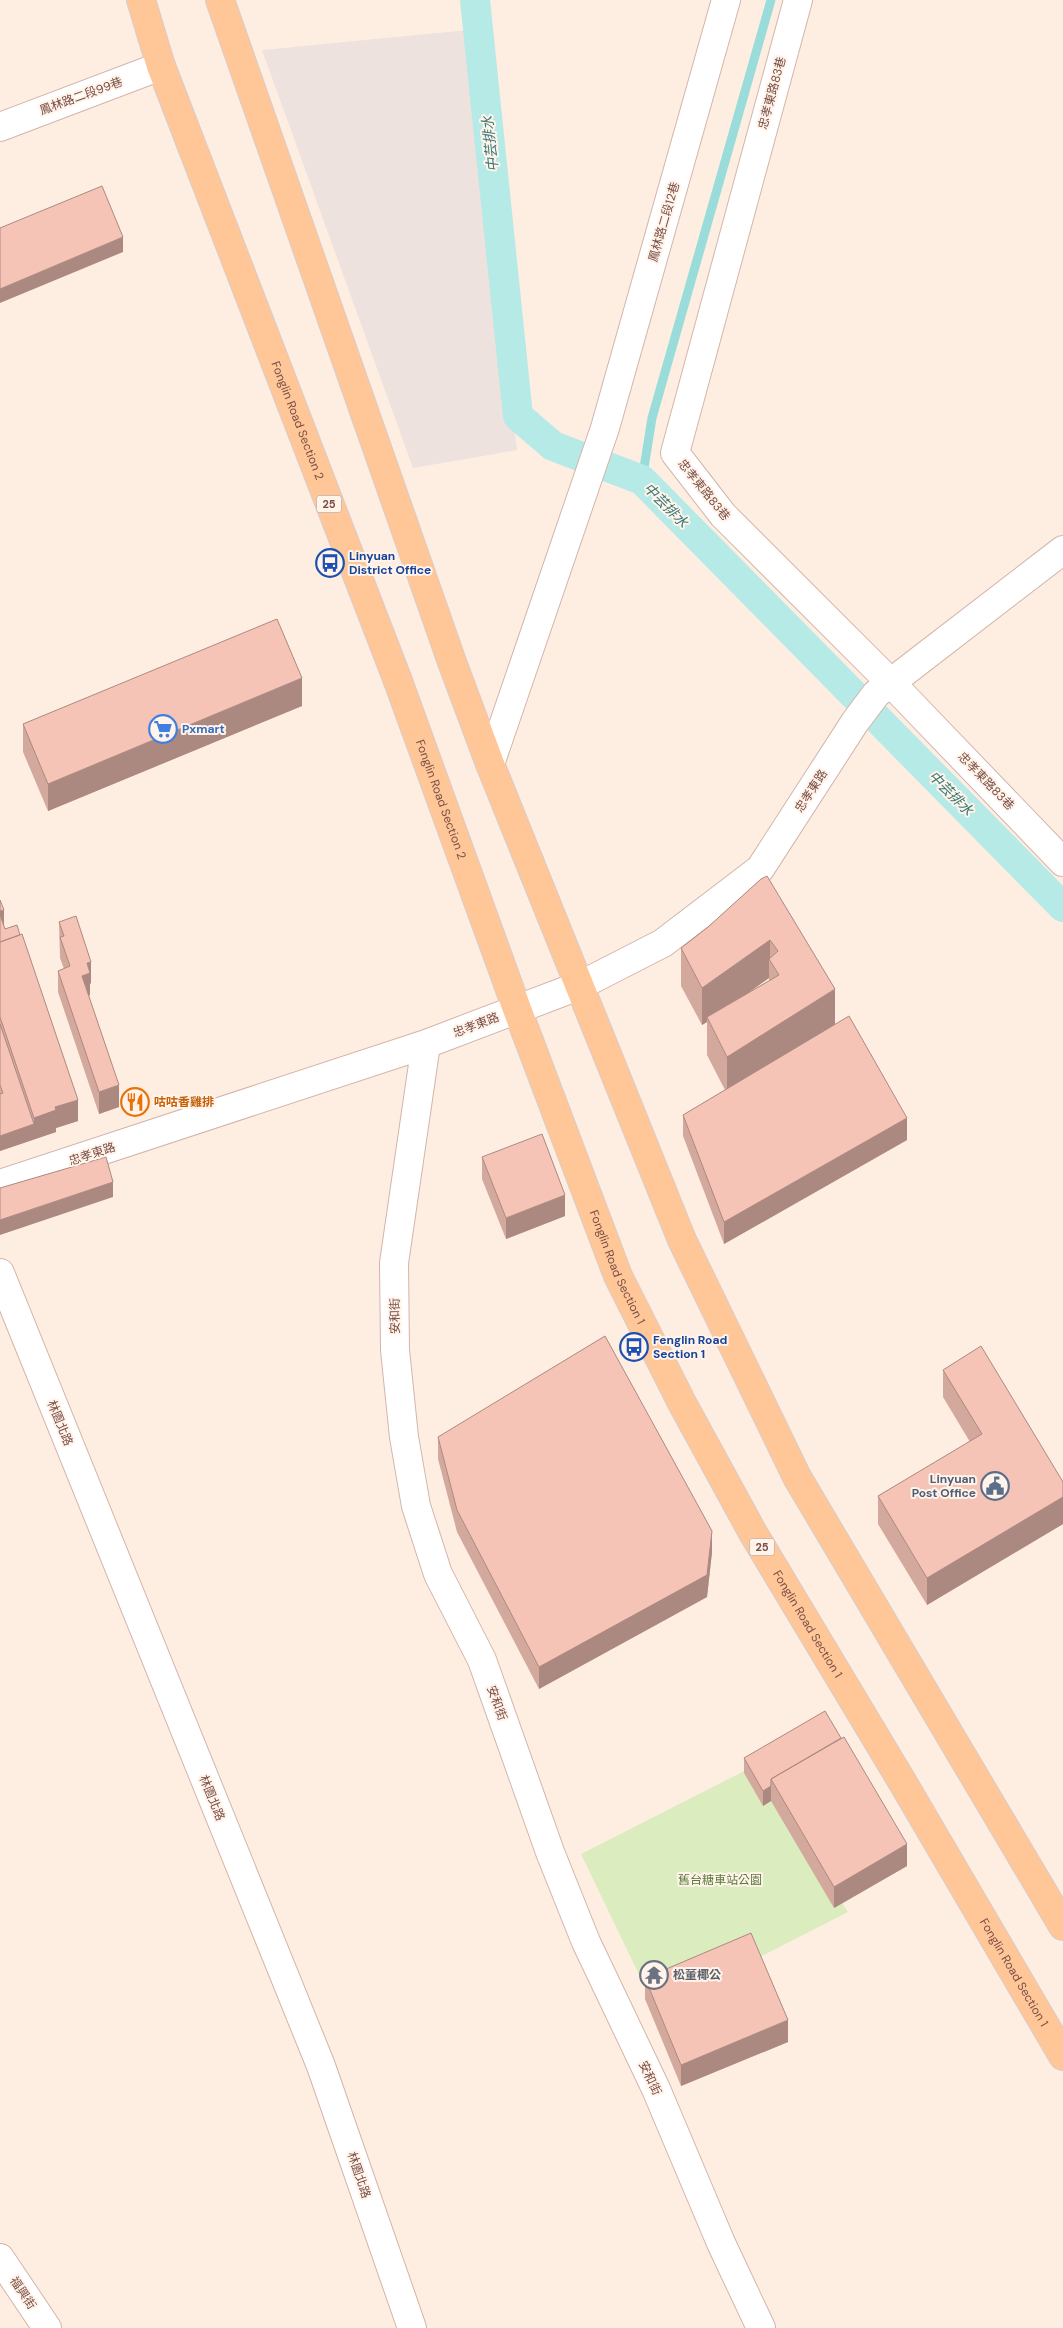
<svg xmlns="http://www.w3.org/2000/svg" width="1063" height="2328" font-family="'DM Sans','Noto Sans TC',sans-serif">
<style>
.industrial{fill:#ede2dd}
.green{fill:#dbedbf}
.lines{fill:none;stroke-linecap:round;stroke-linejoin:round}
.stream{stroke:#9adcda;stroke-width:9}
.canal{stroke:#b5eae7;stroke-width:30}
.minor-casing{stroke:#d3b5aa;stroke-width:30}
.major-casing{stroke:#d9cdcb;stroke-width:30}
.minor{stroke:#fff;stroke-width:28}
.major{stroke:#ffc698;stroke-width:28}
.wall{fill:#d4a99d;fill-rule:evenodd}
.shaded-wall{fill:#ac8980}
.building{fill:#f6c4b7;stroke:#ac8980}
.labels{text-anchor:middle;stroke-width:4;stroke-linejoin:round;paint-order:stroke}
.shield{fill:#fff3ea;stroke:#a18077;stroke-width:1}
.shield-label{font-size:11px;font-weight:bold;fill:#794e46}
.street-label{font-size:12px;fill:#794e46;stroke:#fff3ea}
.transit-label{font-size:12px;font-weight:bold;fill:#164399;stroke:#fff3ea;text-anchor:start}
.shop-label{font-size:12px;font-weight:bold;fill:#366cbe;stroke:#fff3ea;text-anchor:start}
.food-label{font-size:12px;font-weight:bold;fill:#c56008;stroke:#fff3ea;text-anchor:start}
.service-label{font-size:12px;font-weight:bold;fill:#4e5e75;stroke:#fff3ea;text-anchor:end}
.park-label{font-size:12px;fill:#587a3b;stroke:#fff3ea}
.worship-label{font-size:12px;font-weight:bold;fill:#5b616d;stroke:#fff3ea;text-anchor:start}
.water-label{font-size:14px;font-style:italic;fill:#357876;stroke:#fff3ea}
</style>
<rect width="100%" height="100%" fill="#feeee2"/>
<path class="industrial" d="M 469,30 L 517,450 L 413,468 L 262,50 Z"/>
<path class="green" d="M 754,1766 L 848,1912 L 656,2010 L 581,1854 Z"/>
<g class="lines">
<path class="stream" d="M 642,480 L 652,418 L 771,0"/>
<path class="canal" d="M 475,0 L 518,416 L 553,446 L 642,480 L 1063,907"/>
<defs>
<path id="minor" d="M 798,0 L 675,453 L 723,515 L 892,684 L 1063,862
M 0,127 L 161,66
M 490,764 L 605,428 L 726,0
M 426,1044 L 394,1263 L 395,1350 L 404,1437 L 416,1506 L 438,1574 L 482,1660 L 550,1852 L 586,1942 L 656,2089 L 721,2243 L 761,2328
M 0,1184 L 426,1044 L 581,985 L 663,943 L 760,869 L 855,722 L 876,694 L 1063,550
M 0,1273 L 321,2066 L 412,2328
M 0,2258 L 47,2328"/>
<g id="major">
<path id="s1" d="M 141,0 L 161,66 L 398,681 L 517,1009 L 618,1276 L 682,1403 L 753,1533 L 903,1783 L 1063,2056"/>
<path d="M 220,0 L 452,662 L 490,764 L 682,1240 L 797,1477 L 1063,1926"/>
</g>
</defs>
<use href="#minor" class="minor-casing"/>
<use href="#major" class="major-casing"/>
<use href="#minor" class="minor"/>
<use href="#major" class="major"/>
</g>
<path class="wall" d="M 302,706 L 48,811 L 23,752 L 23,724 Z
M 761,879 L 835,1025 L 907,1140 L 724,1244 L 683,1136 L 683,1115 L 725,1090 L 707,1055 L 707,1022 L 702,1025 L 681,986 L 681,948 L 708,927 ZM 769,978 L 769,981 L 749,992 Z
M 0,900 L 3,925 L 78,1121 L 56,1128 L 56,1132 L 0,1151 Z
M 59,922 L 91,983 L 90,984 L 90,995 L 89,995 L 119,1107 L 99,1114 L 58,992 L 58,971 L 64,969 L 60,958 Z
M 482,1157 L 565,1216 L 506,1239 L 482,1179 Z
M 943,1370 L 1063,1482 L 1063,1524 L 927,1605 L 878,1524 L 878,1496 L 970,1442 L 943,1397 Z
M 438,1437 L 712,1552 L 707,1597 L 539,1689 L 457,1532 L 438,1459 Z
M 744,1758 L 907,1866 L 834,1908 L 771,1801 L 763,1806 L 744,1773 Z
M 645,1978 L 788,2042 L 681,2086 L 645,1999 Z"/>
<path class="shaded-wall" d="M 123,237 L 123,252 L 0,303 L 0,289 Z
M 302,678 L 302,706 L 48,811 L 48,784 Z
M 4,910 L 4,925 L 0,926 L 0,911 Z
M 770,940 L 770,961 L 769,959 L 769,978 L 709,1021 L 707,1017 L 707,1022 L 702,1025 L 702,988 Z
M 91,962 L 91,983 L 90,984 L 90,995 L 82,998 L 82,976 L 87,963 Z
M 835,989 L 835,1027 L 727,1094 L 727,1057 Z
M 119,1085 L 119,1107 L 99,1114 L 99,1092 Z
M 78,1100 L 78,1121 L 56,1128 L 56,1132 L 0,1151 L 0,1136 L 34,1124 L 34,1118 L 55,1107 Z
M 907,1118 L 907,1140 L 724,1244 L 724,1222 Z
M 113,1182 L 113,1197 L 0,1235 L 0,1220 Z
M 565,1195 L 565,1216 L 506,1239 L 506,1218 Z
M 1063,1497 L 1063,1524 L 927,1605 L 927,1578 Z
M 712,1531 L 712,1552 L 707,1597 L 539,1689 L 539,1667 Z
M 771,1786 L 771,1801 L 763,1806 L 763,1791 Z
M 907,1844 L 907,1866 L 834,1908 L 834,1887 Z
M 788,2020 L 788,2042 L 681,2086 L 681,2065 Z"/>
<path class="building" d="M 102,186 L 123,237 L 0,289 L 0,228 Z
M 277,619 L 302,678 L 48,784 L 23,724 Z
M 767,876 L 835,989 L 727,1057 L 707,1017 L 779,975 L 769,959 L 778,951 L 770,940 L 702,988 L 681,948 L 708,927 L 761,879 Z
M 0,900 L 4,910 L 0,911 Z
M 0,915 L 5,929 L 17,925 L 20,935 L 0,942 Z
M 76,916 L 91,962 L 87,963 L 90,973 L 82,976 L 119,1085 L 99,1092 L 58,971 L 70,966 L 60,937 L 64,936 L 59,922 Z
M 22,934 L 78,1100 L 55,1107 L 56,1110 L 34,1118 L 0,1017 L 0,942 Z
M 849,1016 L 907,1118 L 724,1222 L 683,1115 Z
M 0,1024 L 34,1124 L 0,1136 L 0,1094 L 3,1093 L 0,1085 Z
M 542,1134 L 565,1195 L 506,1218 L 482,1157 Z
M 106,1157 L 113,1182 L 0,1220 L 0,1188 Z
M 605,1336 L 712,1531 L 707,1575 L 539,1667 L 457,1510 L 438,1437 Z
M 981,1346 L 1063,1482 L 1063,1497 L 927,1578 L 878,1496 L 982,1434 L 943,1370 Z
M 825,1711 L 841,1738 L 771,1779 L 771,1786 L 763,1791 L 744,1758 Z
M 844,1737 L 907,1844 L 834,1887 L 771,1779 Z
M 751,1933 L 788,2020 L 681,2065 L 645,1978 Z"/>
<defs>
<symbol id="bus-ring" viewBox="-11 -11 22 22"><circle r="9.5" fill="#fff3ea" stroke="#1a4fb4" stroke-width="1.5"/><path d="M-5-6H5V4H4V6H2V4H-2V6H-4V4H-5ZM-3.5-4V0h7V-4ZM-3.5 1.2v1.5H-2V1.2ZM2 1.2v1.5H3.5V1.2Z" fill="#1a4fb4"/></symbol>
<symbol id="supermarket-ring" viewBox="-11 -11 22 22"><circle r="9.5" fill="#fff3ea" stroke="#3f7fe0" stroke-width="1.5"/><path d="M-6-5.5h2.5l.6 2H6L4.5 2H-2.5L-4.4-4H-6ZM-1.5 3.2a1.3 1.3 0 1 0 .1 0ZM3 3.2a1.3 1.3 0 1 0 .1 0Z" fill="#3f7fe0"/></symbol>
<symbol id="restaurant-ring" viewBox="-11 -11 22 22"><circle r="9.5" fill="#fff3ea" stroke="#e8710a" stroke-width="1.5"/><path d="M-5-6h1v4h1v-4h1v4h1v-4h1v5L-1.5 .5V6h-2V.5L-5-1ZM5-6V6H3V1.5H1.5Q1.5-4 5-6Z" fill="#e8710a"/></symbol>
<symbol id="civic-ring" viewBox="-11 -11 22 22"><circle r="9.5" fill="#fff3ea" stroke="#5c6f8a" stroke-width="1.5"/><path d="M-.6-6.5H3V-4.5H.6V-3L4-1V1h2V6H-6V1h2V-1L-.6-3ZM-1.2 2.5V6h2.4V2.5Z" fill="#5c6f8a"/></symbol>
<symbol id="temple-ring" viewBox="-11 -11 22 22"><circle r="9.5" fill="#fff3ea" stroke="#6b7280" stroke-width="1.5"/><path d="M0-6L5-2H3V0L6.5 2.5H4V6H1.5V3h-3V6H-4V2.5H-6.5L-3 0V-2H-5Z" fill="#6b7280"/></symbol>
</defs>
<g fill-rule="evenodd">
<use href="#bus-ring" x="314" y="547" width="32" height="32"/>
<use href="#supermarket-ring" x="147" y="713" width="32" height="32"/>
<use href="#restaurant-ring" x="119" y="1086" width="32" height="32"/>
<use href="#bus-ring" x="618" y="1331" width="32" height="32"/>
<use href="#civic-ring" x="979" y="1470" width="32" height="32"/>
<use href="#temple-ring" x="638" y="1959" width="32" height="32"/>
</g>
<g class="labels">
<g class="shield">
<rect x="316.5" y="495.5" width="25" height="17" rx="4"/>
<rect x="749.5" y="1538.5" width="25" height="17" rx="4"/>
</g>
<g class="shield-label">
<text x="329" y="508">25</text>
<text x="762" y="1551">25</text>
</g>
<g class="street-label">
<text transform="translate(772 93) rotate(-75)" y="4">忠孝東路83巷</text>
<text transform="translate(81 96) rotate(-20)" y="4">鳳林路二段99巷</text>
<text transform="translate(664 222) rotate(-74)" y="4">鳳林路二段12巷</text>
<text dy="4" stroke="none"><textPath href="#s1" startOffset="449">Fonglin Road Section 2</textPath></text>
<text transform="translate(704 490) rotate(51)" y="4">忠孝東路83巷</text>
<text transform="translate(986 781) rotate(46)" y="4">忠孝東路83巷</text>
<text transform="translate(811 791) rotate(-57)" y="4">忠孝東路</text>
<text dy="4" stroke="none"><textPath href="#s1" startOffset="854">Fonglin Road Section 2</textPath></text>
<text transform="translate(476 1025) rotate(-21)" y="4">忠孝東路</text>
<text transform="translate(92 1154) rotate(-18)" y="4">忠孝東路</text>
<text dy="4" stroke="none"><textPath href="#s1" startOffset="1354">Fonglin Road Section 1</textPath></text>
<text transform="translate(395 1316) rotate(-91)" y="4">安和街</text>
<text transform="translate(60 1423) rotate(68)" y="4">林園北路</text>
<text dy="4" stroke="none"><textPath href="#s1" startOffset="1759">Fonglin Road Section 1</textPath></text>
<text transform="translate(497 1703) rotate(70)" y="4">安和街</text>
<text transform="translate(212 1798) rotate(68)" y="4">林園北路</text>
<text dy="4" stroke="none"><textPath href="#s1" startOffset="2164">Fonglin Road Section 1</textPath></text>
<text transform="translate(650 2078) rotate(65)" y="4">安和街</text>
<text transform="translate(359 2175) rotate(71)" y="4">林園北路</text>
<text transform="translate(23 2293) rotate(56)" y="4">福興街</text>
</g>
<g class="transit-label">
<text x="349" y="560">Linyuan<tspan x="349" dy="14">District Office</tspan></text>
<text x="653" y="1344">Fenglin Road<tspan x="653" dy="14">Section 1</tspan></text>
</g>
<g class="shop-label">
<text x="182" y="733">Pxmart</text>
</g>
<g class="food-label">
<text x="154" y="1106">咕咕香雞排</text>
</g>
<g class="service-label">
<text x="976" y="1483">Linyuan<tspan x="976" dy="14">Post Office</tspan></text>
</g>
<g class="park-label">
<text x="720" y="1884">舊台糖車站公園</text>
</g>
<g class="worship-label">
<text x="673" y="1979">松董椰公</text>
</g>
<g class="water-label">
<text transform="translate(490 144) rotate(-96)" y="5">中芸排水</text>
<text transform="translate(666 505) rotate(45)" y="5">中芸排水</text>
<text transform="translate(951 793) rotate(45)" y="5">中芸排水</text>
</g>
</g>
</svg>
